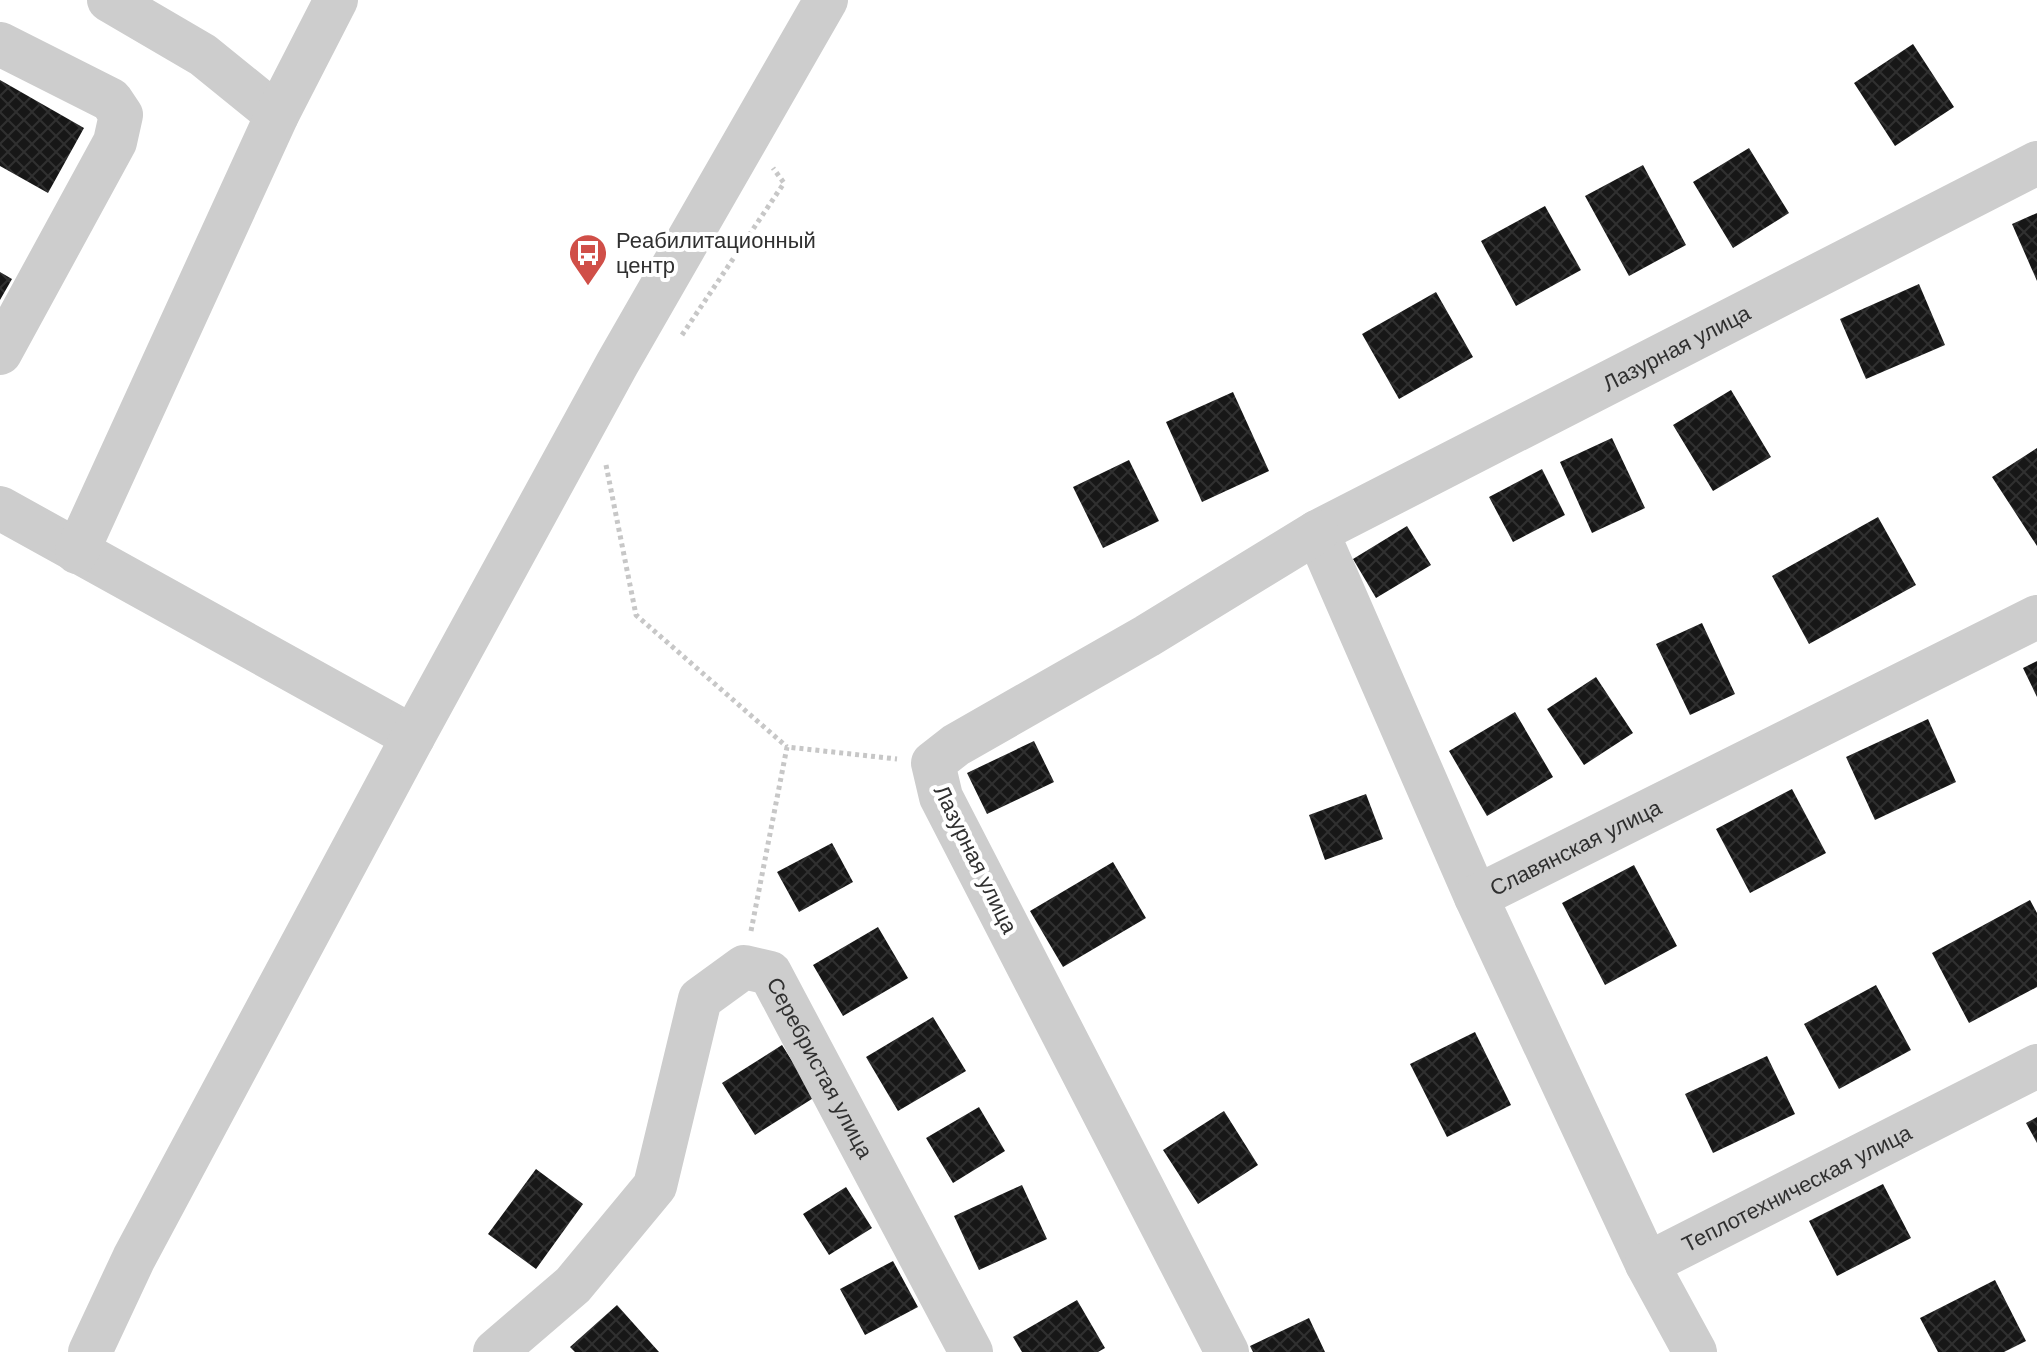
<svg xmlns="http://www.w3.org/2000/svg" width="2037" height="1352" font-family="Arial,sans-serif">
<style>
.building{fill:url(#building-cross-hatch)}
.lines{fill:none;stroke-linecap:round;stroke-linejoin:round}
.path{stroke:#c7c7c7;stroke-width:5;stroke-dasharray:4 4;stroke-linecap:butt}
.minor{stroke:#cdcdcd;stroke-width:44}
.labels{text-anchor:middle;stroke-width:8;stroke-linejoin:round;paint-order:stroke}
.poi-label{font-size:22px;fill:#303030;stroke:#fff;text-anchor:start}
.street-label{font-size:22px;fill:#303030;stroke:#fff}
</style>
<defs>
<pattern id="building-cross-hatch" width="8" height="8" patternUnits="userSpaceOnUse" patternTransform="scale(2)"><rect width="8" height="8" fill="#171717"/><path d="M0 0l8 8M0 8l8-8" fill="none" stroke="#303030"/></pattern>
</defs>
<rect width="100%" height="100%" fill="#fff"/>
<path class="building" d="M 1913,44 L 1954,107 L 1895,146 L 1854,83 Z
M 0,80 L 84,128 L 48,193 L 0,166 Z
M 1749,148 L 1789,213 L 1733,248 L 1693,182 Z
M 1643,165 L 1686,245 L 1629,276 L 1585,196 Z
M 1545,206 L 1581,270 L 1516,306 L 1481,241 Z
M 2037,213 L 2037,281 L 2012,224 Z
M 0,272 L 12,279 L 0,300 Z
M 1919,284 L 1945,345 L 1866,379 L 1840,319 Z
M 1436,292 L 1473,357 L 1399,399 L 1362,334 Z
M 1731,390 L 1771,457 L 1713,491 L 1673,425 Z
M 1233,392 L 1269,471 L 1202,502 L 1166,422 Z
M 1612,438 L 1645,508 L 1592,533 L 1560,462 Z
M 2037,448 L 2037,546 L 1992,477 Z
M 1129,460 L 1159,521 L 1103,548 L 1073,487 Z
M 1542,469 L 1565,515 L 1513,542 L 1489,497 Z
M 1878,517 L 1916,585 L 1809,644 L 1772,576 Z
M 1407,526 L 1431,565 L 1376,598 L 1353,559 Z
M 1702,623 L 1735,694 L 1690,715 L 1656,644 Z
M 2037,661 L 2037,697 L 2023,668 Z
M 1596,677 L 1633,733 L 1584,765 L 1547,709 Z
M 1515,712 L 1553,777 L 1487,816 L 1449,751 Z
M 1928,719 L 1956,782 L 1875,820 L 1846,757 Z
M 1034,741 L 1054,782 L 987,814 L 967,773 Z
M 1792,789 L 1826,853 L 1750,893 L 1716,829 Z
M 1366,794 L 1383,839 L 1325,860 L 1309,815 Z
M 832,843 L 853,882 L 799,912 L 777,872 Z
M 1113,862 L 1146,918 L 1063,967 L 1030,911 Z
M 1634,865 L 1677,946 L 1605,985 L 1562,903 Z
M 2030,900 L 2037,913 L 2037,987 L 1969,1023 L 1932,953 Z
M 878,927 L 908,978 L 843,1016 L 813,965 Z
M 1876,985 L 1911,1050 L 1839,1089 L 1804,1024 Z
M 933,1017 L 966,1071 L 898,1111 L 866,1057 Z
M 1475,1032 L 1511,1105 L 1447,1137 L 1410,1064 Z
M 782,1045 L 815,1097 L 755,1135 L 722,1083 Z
M 1767,1056 L 1795,1114 L 1713,1153 L 1685,1094 Z
M 979,1107 L 1005,1151 L 953,1183 L 926,1138 Z
M 1224,1111 L 1258,1165 L 1198,1204 L 1163,1150 Z
M 2037,1117 L 2037,1143 L 2026,1123 Z
M 536,1169 L 583,1204 L 536,1269 L 488,1234 Z
M 1883,1184 L 1911,1238 L 1837,1276 L 1809,1221 Z
M 1022,1185 L 1047,1239 L 979,1270 L 954,1216 Z
M 846,1187 L 872,1228 L 829,1255 L 803,1214 Z
M 893,1261 L 918,1307 L 865,1335 L 840,1289 Z
M 1995,1280 L 2026,1341 L 2004,1352 L 1938,1352 L 1920,1318 Z
M 1077,1300 L 1105,1348 L 1098,1352 L 1022,1352 L 1013,1337 Z
M 617,1305 L 659,1352 L 575,1352 L 570,1347 Z
M 1309,1318 L 1325,1352 L 1253,1352 L 1250,1346 Z"/>
<g class="lines">
<path class="path" d="M 682,335 L 784,183 L 773,168
M 606,465 L 636,615 L 787,747
M 751,931 L 787,747 L 897,759"/>
<g class="minor">
<path d="M 109,0 L 203,55 L 277,115"/>
<path d="M 0,44 L 111,100 L 121,115 L 115,142 L 0,353"/>
<path d="M 0,508 L 413,737"/>
<path d="M 77,552 L 277,115 L 336,0"/>
<path id="s1" d="M 1476,897 L 1317,532 L 2037,163"/>
<path id="s2" d="M 1647,1264 L 1476,897 L 2037,617"/>
<path d="M 90,1352 L 134,1258 L 413,737 L 617,364 L 826,0"/>
<path id="s3" d="M 495,1352 L 573,1285 L 655,1186 L 700,999 L 744,967 L 770,973 L 971,1352"/>
<path d="M 1227,1352 L 941,797 L 933,763 L 956,745 L 1147,636 L 1317,532"/>
<path id="s4" d="M 1695,1352 L 1647,1264 L 2037,1066"/>
</g>
</g>
<defs>
<symbol id="bus-pin" viewBox="-11 -11 22 30"><path d="M0 17L-7.5 6A9.5 9.5 0 1 1 7.5 6Z" fill="#d04f48" stroke="#fff"/><path d="M-5-6H5V4H4V6H2V4H-2V6H-4V4H-5ZM-3.5-4V0h7V-4ZM-3.5 1.2v1.5H-2V1.2ZM2 1.2v1.5H3.5V1.2Z" fill="#fff"/></symbol>
</defs>
<g fill-rule="evenodd">
<use href="#bus-pin" x="566" y="231" width="44" height="60"/>
</g>
<g class="labels">
<g class="poi-label">
<text x="616" y="248">Реабилитационный<tspan x="616" dy="25">центр</tspan></text>
</g>
<g class="street-label">
<text dy="8" stroke="none"><textPath href="#s1" startOffset="802">Лазурная улица</textPath></text>
<text dy="8" stroke="none"><textPath href="#s2" startOffset="516">Славянская улица</textPath></text>
<text transform="translate(976 859) rotate(64)" y="8">Лазурная улица</text>
<text dy="8" stroke="none"><textPath href="#s3" startOffset="612">Серебристая улица</textPath></text>
<text dy="8" stroke="none"><textPath href="#s4" startOffset="268">Теплотехническая улица</textPath></text>
</g>
</g>
</svg>
